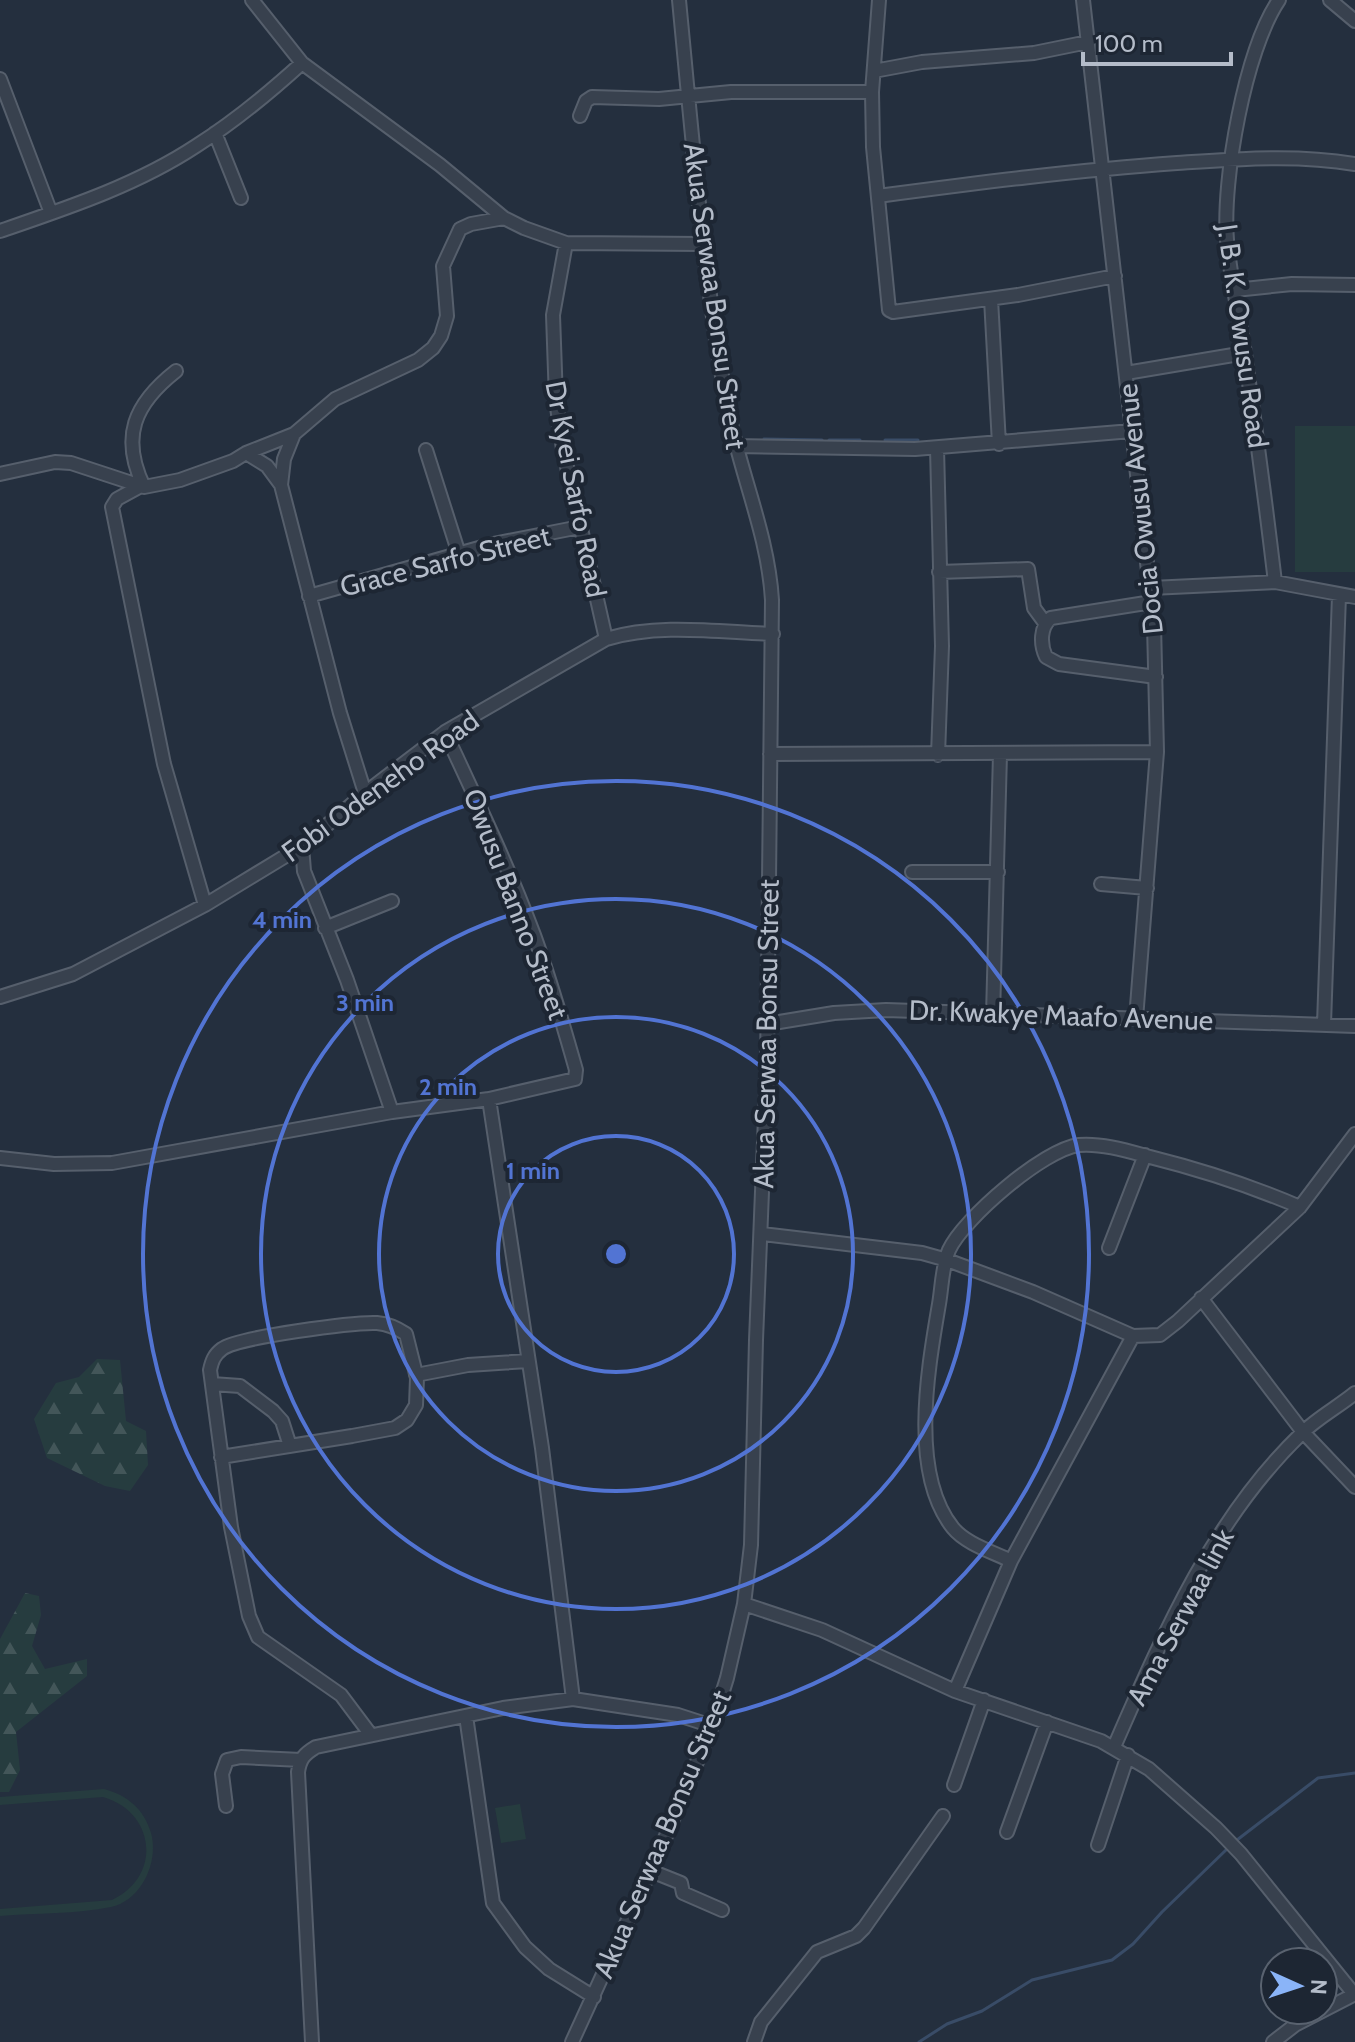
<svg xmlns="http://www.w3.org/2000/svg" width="1355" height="2042" font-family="Cabin,sans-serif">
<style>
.grass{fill:#263c3f}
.forest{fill:url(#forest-firs)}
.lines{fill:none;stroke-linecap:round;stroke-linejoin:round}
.stream{stroke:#394c67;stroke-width:3}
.minor-casing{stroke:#565f6c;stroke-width:16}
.minor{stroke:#38414e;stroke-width:12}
.ring{fill:none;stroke:#5274d3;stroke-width:4}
.labels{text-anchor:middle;stroke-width:8;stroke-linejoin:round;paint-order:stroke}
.street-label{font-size:28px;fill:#b4bcc9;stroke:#1d2633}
.centre{fill:#5274d3;stroke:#1d2633;stroke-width:4}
.ring-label{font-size:24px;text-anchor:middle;font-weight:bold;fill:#5274d3;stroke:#1d2633;stroke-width:8;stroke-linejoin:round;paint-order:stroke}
</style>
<defs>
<pattern id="forest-firs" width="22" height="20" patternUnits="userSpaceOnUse" patternTransform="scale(2)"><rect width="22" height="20" fill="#263c3f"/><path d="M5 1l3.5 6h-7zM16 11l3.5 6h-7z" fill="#435659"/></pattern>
</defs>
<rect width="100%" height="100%" fill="#242f3e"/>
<path class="grass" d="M 1295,426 L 1355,426 L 1355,572 L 1295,572 Z
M 104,1789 C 127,1795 144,1809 151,1833 C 159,1861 142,1900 111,1907 C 77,1914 35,1913 0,1916 L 0,1909 L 112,1900 C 162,1877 156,1812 103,1797 L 0,1805 L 0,1797 Z
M 520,1804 L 526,1839 L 501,1843 L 495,1808 Z"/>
<path class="forest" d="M 97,1359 L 120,1360 L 126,1421 L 146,1431 L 148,1465 L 130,1491 L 105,1486 L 47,1458 L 34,1419 L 56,1383 L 79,1377 Z
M 25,1593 L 39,1596 L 41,1615 L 32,1646 L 45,1669 L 87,1659 L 87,1676 L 16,1732 L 20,1770 L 9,1792 L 0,1792 L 0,1639 Z"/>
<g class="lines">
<path class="stream" d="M 764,439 L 822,440
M 829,440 L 860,440
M 885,440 L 918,440
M 1237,1840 L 1318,1778 L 1355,1773
M 919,2042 L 947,2024 L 982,2011 L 1032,1980 L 1112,1960 L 1133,1944 L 1162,1912 L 1226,1850"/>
<defs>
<path id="minor" d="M 252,0 L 302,63 L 440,165 L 504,218 L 524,228 L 566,243 L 704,244
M 879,0 L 872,92 L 873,147 L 889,310 L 893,312 L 1018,295 L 1115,276
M 1083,0 L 1154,624 L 1157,752 L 1136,1019
M 1330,0 L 1355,21
M 874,71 L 922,62 L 1034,53 L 1088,42
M 0,79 L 51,213
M 580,116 L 586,101 L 592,97 L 659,99 L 731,92 L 872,92
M 215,133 L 241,198
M 878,196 C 977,183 1077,170 1177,163 C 1236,159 1296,154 1355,164
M 0,231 C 67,208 137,185 196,146 C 234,122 269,93 302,63
M 566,243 L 553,315 L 556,400 L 563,449 L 606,639
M 1235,290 L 1292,284 L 1355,285
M 991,299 L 999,444
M 1126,373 L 1245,353
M 735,446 L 915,449 L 1132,431
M 937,448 L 942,646 L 938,755
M 426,450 L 459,554
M 246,453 L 267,466 L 281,485 L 340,713 L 365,793
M 0,474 L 55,462 L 71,463 L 144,487 L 180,480 L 233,461 L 246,453 L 294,434 L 335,399 L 418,360 L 433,348 L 441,336 L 447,316 L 443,266 L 460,229 L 471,224 L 504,218
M 281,485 L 284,459 L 294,434
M 139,487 L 117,499 L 112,507 L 164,764 L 205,905
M 144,487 C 120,437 134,404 176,371
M 939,572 L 1028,569 L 1034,608 L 1045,623
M 1275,582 C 1266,506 1256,430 1245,354 C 1240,316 1230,278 1227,240 C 1222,180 1245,50 1279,0
M 1151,588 L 1275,582 L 1355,597
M 309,596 L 493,544 L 580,527
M 1152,602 L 1051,618 C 1040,627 1040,644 1046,657 L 1059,664 L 1156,677
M 770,754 L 1157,752
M 302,846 L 304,871 L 347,980 L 392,1112
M 912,872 L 998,872
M 1101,884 L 1147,888
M 325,928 L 392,901
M 0,997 L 73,974 L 205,905 L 302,846 L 365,793 L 445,732 L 606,639 C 659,623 718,632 773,634
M 993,1015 L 1000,754
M 767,1024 L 834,1013 L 886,1010 L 1355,1026
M 1324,1024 L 1339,595
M 489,1099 L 542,1448 L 573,1699
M 0,1158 L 54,1164 L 112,1163 L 392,1112 L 489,1099 L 575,1079 L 576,1070 C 563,1024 550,979 534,935 C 508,866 476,799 445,732
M 762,1234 L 922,1253 L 947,1260 L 1033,1292 L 1133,1336 L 1160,1335 L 1178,1321 L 1300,1207 L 1355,1134
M 1109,1248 L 1145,1155
M 1201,1298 L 1303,1432 L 1355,1487
M 416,1375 L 468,1365 L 528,1361
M 212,1384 L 240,1386 L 273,1411 L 282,1421 L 290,1446
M 221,1457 L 352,1436 L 395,1428 L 407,1420 L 416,1405 L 417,1378 L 406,1334 C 397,1328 389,1324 377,1323 C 355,1322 238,1337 222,1349 C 214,1355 212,1361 210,1370 L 231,1527 L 249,1616 L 258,1637 L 341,1695 L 371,1735
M 1011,1561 C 993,1552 966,1544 953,1528 C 909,1473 928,1369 939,1304 C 942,1287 942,1266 949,1250 C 963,1219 1044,1149 1079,1145 C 1102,1143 1128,1151 1150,1157 C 1202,1170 1251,1186 1300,1207
M 744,1604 L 822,1630 L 955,1691 L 1101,1741 L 1149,1769 L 1216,1828 L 1241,1854 L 1354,1994
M 955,1691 L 1011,1561 L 1133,1336
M 466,1716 L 493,1903 L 525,1947 L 549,1969 L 594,1997
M 1114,1747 C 1163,1635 1212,1520 1301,1434 C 1317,1418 1338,1407 1355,1393
M 954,1785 L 984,1700
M 226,1806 L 222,1774 L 227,1760 L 241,1757 L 301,1760
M 1007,1832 L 1047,1722
M 1098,1845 L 1128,1755
M 651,1871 L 681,1883 L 683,1893 L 722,1910
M 312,2042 L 298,1772 C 300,1759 304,1754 316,1747 L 503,1708 L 573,1699 L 678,1715 L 712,1726
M 572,2042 L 663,1843 L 712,1726 L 727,1678 L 744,1604 L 751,1545 L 756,1340 L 767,1068 L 772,600 C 768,533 739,471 727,405 C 703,271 692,135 679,0
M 754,2042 L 761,2022 L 817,1952 L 856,1936 L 864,1928 L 943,1816
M 1273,2042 L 1295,2025 L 1355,1994"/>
</defs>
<use href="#minor" class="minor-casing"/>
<use href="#minor" class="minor"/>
</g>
<g class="ring">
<circle cx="616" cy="1254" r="118"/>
<circle cx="616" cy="1254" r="237"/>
<circle cx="616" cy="1254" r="355"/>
<circle cx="616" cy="1254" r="473"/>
</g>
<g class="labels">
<g class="street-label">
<text transform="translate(715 296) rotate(82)" y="10">Akua Serwaa Bonsu Street</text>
<text transform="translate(1243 336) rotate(82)" y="10">J. B. K. Owusu Road</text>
<text transform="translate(576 489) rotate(79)" y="10">Dr Kyei Sarfo Road</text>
<text transform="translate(1140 509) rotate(-96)" y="10">Docia Owusu Avenue</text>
<text transform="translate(445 561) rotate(-14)" y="10">Grace Sarfo Street</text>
<text transform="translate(380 786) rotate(-36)" y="10">Fobi Odeneho Road</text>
<text transform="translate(516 904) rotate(69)" y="10">Owusu Banno Street</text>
<text transform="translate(1061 1015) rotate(2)" y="10">Dr. Kwakye Maafo Avenue</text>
<text transform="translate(766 1034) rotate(-89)" y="10">Akua Serwaa Bonsu Street</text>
<text transform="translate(1180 1617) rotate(-62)" y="10">Ama Serwaa link</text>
<text transform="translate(662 1834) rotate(-67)" y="10">Akua Serwaa Bonsu Street</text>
</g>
</g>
<circle cx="616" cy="1254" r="12" class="centre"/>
<g class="ring-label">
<text x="282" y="928">4 min</text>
<text x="365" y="1011">3 min</text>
<text x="448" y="1095">2 min</text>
<text x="533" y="1179">1 min</text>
</g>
<g transform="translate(1299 1986) rotate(93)"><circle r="38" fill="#1d2633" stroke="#59626f" stroke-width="2"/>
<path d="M0-6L14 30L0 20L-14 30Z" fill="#8ab4f8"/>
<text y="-12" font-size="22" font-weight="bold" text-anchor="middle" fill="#b4bcc9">N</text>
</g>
<path d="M1083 52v12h148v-12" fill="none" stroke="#b4bcc9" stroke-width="4"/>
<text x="1095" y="52" font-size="24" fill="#b4bcc9" stroke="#1d2633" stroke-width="6" paint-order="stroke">100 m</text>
</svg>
